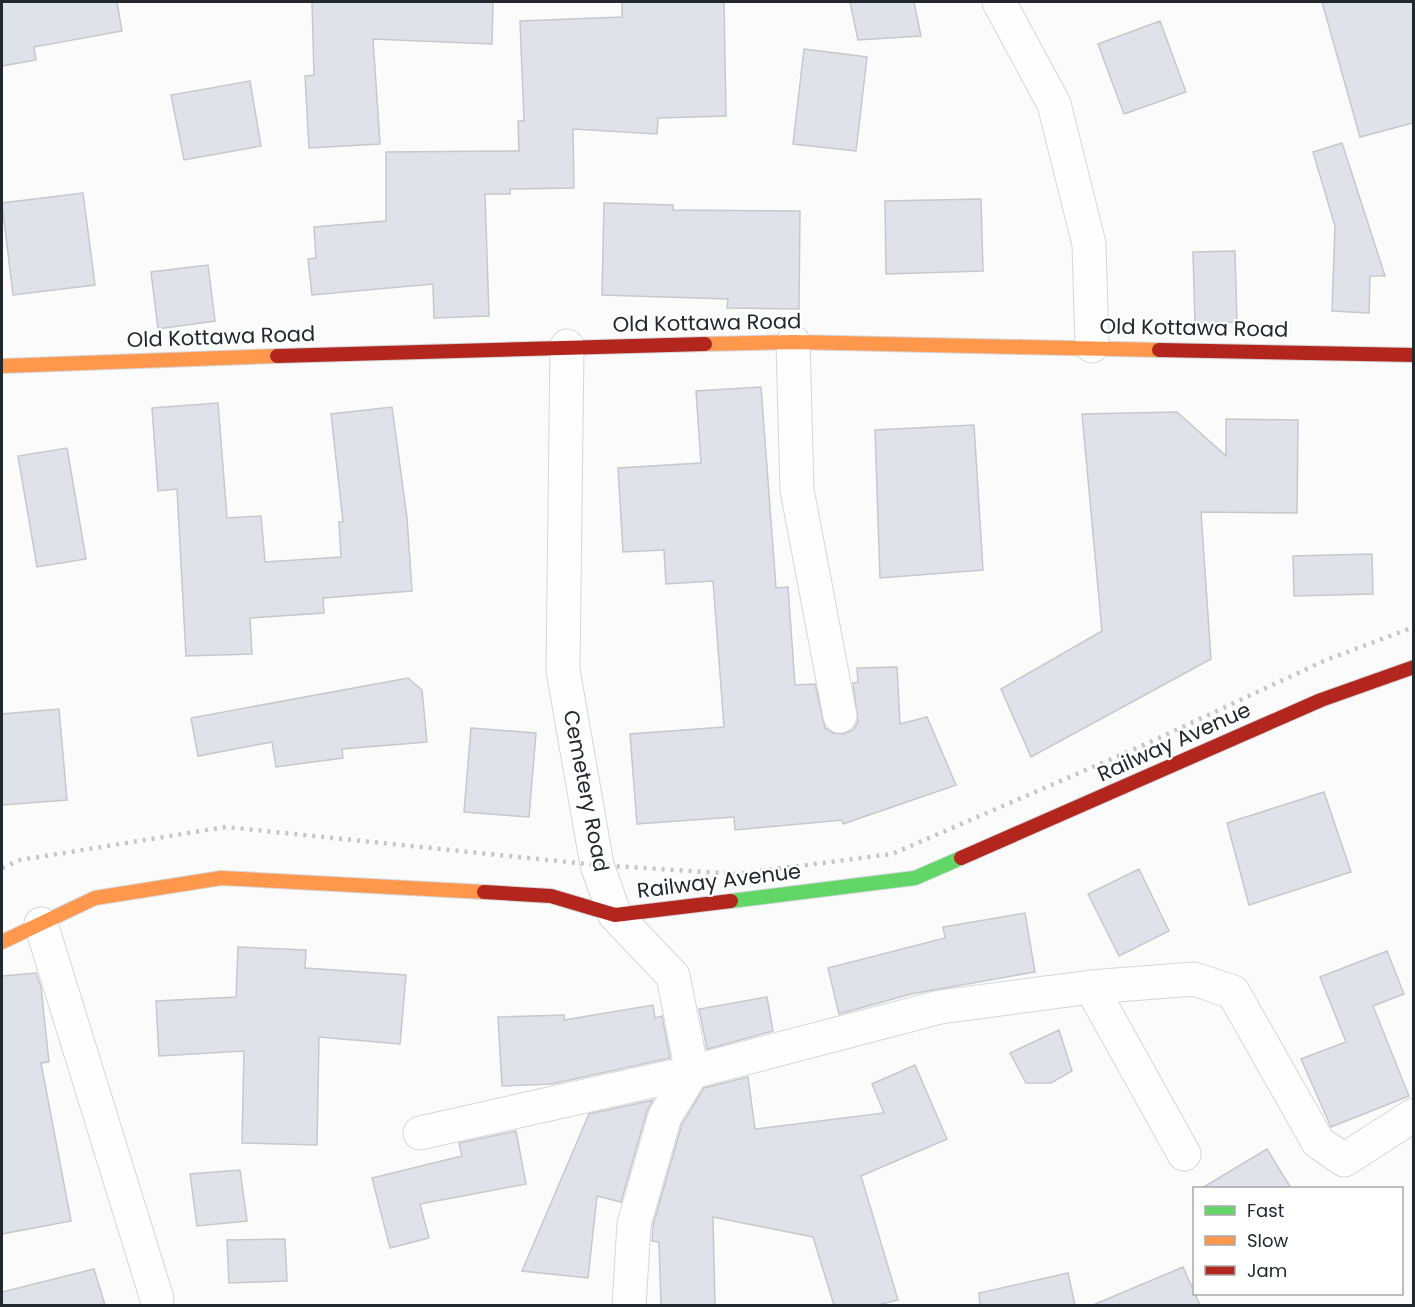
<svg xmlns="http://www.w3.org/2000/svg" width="1415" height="1307" font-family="Poppins,sans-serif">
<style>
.building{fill:#dfe3e9;stroke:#c6c8cc;stroke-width:1.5}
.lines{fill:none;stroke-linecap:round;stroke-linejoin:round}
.street-casing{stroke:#d4d7db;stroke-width:35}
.fast-casing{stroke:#d4d7db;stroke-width:16}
.slow-casing{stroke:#d4d7db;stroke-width:16}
.jam-casing{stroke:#d4d7db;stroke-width:16}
.street{stroke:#fefefe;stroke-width:33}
.fast{stroke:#63d668;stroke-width:14}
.slow{stroke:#ff974d;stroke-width:14}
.jam{stroke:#b3261e;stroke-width:14}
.rail{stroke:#c5c6c7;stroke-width:4.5;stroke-dasharray:3 6;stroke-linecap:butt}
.labels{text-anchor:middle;stroke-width:4.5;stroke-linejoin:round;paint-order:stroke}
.street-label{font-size:21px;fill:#23282f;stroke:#fff}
</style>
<rect width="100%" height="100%" fill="#fbfbfb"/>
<path class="building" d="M 2,2 L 117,2 L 122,31 L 34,47 L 36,60 L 2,66 Z
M 312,2 L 493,2 L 492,44 L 373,39 L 380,144 L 309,148 L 305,76 L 314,75 Z
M 622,2 L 724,2 L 726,116 L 658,118 L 657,134 L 573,129 L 574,188 L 510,189 L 510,194 L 485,194 L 489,316 L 434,318 L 433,284 L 312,295 L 308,259 L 316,258 L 314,227 L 386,221 L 386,152 L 519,151 L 518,121 L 524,121 L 520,21 L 622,17 Z
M 850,2 L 914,2 L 921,36 L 858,40 Z
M 1322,2 L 1413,2 L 1413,123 L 1360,137 Z
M 1160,21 L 1186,92 L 1124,114 L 1098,44 Z
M 804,49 L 867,57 L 856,151 L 793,144 Z
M 250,81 L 261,146 L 184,160 L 171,95 Z
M 1342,143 L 1385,276 L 1370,276 L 1369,313 L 1332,311 L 1335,226 L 1313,152 Z
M 83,193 L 95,285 L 13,295 L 2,203 Z
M 981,199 L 983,271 L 886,274 L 885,201 Z
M 604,203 L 673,205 L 673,210 L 800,211 L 799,309 L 727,308 L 728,299 L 602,295 Z
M 1235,251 L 1237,322 L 1195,323 L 1193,252 Z
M 208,265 L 215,321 L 158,329 L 151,272 Z
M 761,387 L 776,588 L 788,587 L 795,685 L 815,684 L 825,728 L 833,733 L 843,734 L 853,730 L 858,722 L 853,683 L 858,682 L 857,668 L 897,667 L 900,724 L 927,717 L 956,785 L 843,824 L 842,820 L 735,830 L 734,817 L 637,824 L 630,734 L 724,727 L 713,581 L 666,584 L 664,550 L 623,552 L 618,468 L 701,463 L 696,391 Z
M 218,403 L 227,518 L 261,516 L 265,562 L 341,557 L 339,522 L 343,522 L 331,414 L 392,407 L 407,518 L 412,591 L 323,598 L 324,613 L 250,618 L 252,654 L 186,656 L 177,489 L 158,491 L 152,408 Z
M 1177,412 L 1226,456 L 1226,419 L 1298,420 L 1297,513 L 1201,512 L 1211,659 L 1031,757 L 1001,689 L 1102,631 L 1082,414 Z
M 974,425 L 983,570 L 880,578 L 875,430 Z
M 67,448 L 86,559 L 37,567 L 18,456 Z
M 1372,554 L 1373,594 L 1294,596 L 1293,556 Z
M 408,678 L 422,690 L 427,742 L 342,749 L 343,758 L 276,767 L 272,742 L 198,756 L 191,718 Z
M 59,709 L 67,800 L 2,805 L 2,714 Z
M 471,728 L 536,733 L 529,817 L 464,812 Z
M 1324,792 L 1351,872 L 1249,905 L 1227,823 Z
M 1139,869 L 1169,931 L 1119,956 L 1088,894 Z
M 1025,913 L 1035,972 L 911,994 L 839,1014 L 828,968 L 945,938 L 943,927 Z
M 238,947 L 306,950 L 305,968 L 406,975 L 400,1044 L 319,1037 L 317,1145 L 242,1143 L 244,1051 L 159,1056 L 156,1001 L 236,997 Z
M 1387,951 L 1404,994 L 1373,1006 L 1409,1096 L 1331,1127 L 1301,1059 L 1346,1042 L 1320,977 Z
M 36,973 L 41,987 L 49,1062 L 41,1063 L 71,1221 L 2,1234 L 2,976 Z
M 767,997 L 773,1031 L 707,1049 L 699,1009 Z
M 653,1005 L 655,1018 L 662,1016 L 670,1058 L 552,1084 L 502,1086 L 498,1017 L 564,1015 L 564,1020 Z
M 1059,1030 L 1072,1071 L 1051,1083 L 1026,1083 L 1010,1053 Z
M 915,1065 L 947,1139 L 861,1176 L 898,1300 L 878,1305 L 834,1305 L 813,1237 L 713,1217 L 715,1305 L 661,1305 L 659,1242 L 652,1241 L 653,1225 L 682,1124 L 704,1088 L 748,1077 L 755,1129 L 884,1113 L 872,1084 Z
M 653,1100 L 647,1111 L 621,1202 L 597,1196 L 588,1278 L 522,1271 L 589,1114 Z
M 516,1131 L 526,1184 L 420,1204 L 429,1238 L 390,1248 L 372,1178 L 462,1156 L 459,1143 Z
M 1267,1149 L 1291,1188 L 1202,1188 Z
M 240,1170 L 247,1221 L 197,1226 L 190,1174 Z
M 285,1239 L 287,1281 L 229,1283 L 227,1240 Z
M 1183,1267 L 1200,1305 L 1093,1305 Z
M 94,1269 L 105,1305 L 2,1305 L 2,1292 Z
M 1068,1273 L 1075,1305 L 980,1305 L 979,1293 Z"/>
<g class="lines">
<defs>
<path id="street" d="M 999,2 L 1054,104 L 1089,244 L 1092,346
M 793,342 L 797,490 L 840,716
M 567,346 L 563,670 L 597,865 L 615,915 L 673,976 L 692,1072 L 665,1116 L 634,1224 L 629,1306
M 41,924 L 157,1299
M 1091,987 L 1184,1154
M 420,1133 L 692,1072 L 940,1007 L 1091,987 L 1194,979 L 1233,992 L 1318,1142 L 1344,1160 L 1414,1115"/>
<path id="fast" d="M 731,901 L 915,878 L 961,858"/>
<path id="slow" d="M 705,344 L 793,342 L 1159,350
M 2,366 L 277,356
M 2,942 L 95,898 L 221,878 L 484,892"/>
<path id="jam" d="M 1159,350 L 1414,355
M 277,356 L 705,344
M 961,858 L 1321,700 L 1414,667
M 484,892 L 551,896 L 615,915 L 731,901"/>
</defs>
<use href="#street" class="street-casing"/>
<use href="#fast" class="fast-casing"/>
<use href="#slow" class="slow-casing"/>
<use href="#jam" class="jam-casing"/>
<use href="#street" class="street"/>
<use href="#fast" class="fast"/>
<use href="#slow" class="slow"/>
<use href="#jam" class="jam"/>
<path class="rail" d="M 2,868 L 20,860 L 226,827 L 597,865 L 737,874 L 892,854 L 1146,744 L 1326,660 L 1414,627"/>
</g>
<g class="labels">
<g class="street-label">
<text transform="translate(707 323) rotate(-1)" y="7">Old Kottawa Road</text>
<text transform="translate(1194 328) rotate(1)" y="7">Old Kottawa Road</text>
<text transform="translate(221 337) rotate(-2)" y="7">Old Kottawa Road</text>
<text transform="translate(1174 742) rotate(-24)" y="7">Railway Avenue</text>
<text transform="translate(586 791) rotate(79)" y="7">Cemetery Road</text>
<text transform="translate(719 881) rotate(-7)" y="7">Railway Avenue</text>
</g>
</g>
<rect width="1415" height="1307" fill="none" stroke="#23282f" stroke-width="6"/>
<rect x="1193" y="1187" width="210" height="108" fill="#ffffff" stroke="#a7a9ac" stroke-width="1.5"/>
<rect x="1205" y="1206" width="30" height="9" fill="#63d668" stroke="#a7a9ac" stroke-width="1.5"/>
<text x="1247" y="1217" font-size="18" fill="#23282f">Fast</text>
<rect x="1205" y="1236" width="30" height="9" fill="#ff974d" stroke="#a7a9ac" stroke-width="1.5"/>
<text x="1247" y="1247" font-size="18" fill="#23282f">Slow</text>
<rect x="1205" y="1266" width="30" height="9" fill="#b3261e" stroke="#a7a9ac" stroke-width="1.5"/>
<text x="1247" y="1277" font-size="18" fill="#23282f">Jam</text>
</svg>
